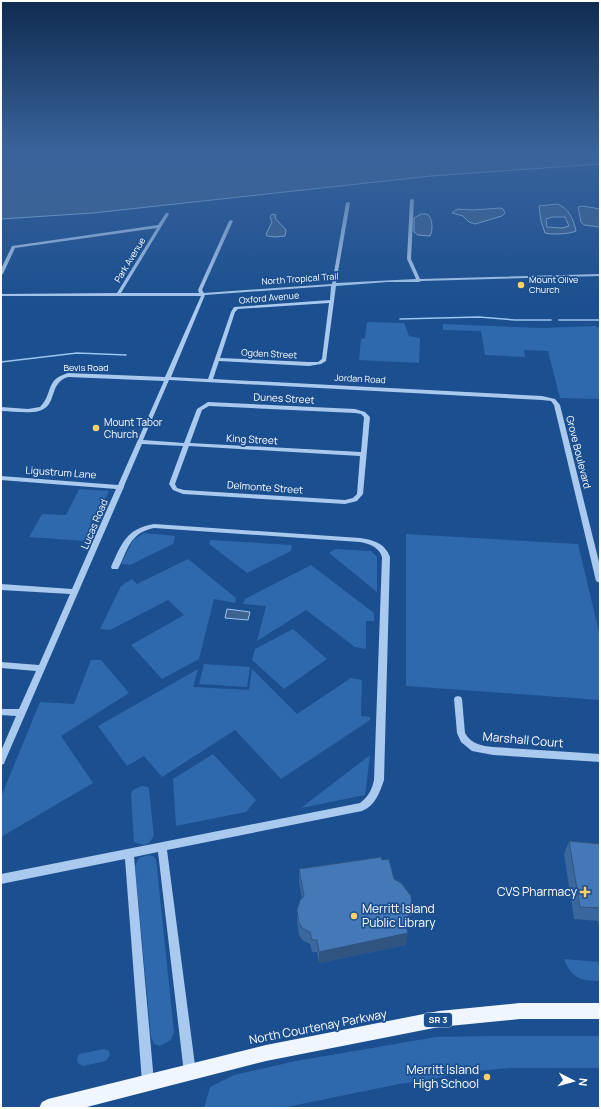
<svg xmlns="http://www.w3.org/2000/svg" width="601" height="1109" font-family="Manrope,sans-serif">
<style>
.green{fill:#2e69ad}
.water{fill:#3c6290;stroke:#9cc4f0;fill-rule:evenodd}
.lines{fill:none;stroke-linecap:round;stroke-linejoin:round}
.stream{stroke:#9cc4f0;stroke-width:1.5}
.minor{fill:#a9c9ee;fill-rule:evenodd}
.major{fill:#f0f6ff;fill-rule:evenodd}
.wall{fill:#3a679d}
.shaded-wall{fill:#305480}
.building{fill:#4478b7;stroke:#305480}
.poi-dot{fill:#ffd166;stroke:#1b4f8f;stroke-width:1.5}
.labels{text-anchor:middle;stroke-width:3.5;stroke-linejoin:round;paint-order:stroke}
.far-street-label{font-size:9px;fill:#fff;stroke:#1b4f8f}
.far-poi-label{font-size:9px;fill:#fff;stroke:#1b4f8f;text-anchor:start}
.shield{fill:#1b4f8f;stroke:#bbcadd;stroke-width:1}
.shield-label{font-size:9px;font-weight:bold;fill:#fff}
.street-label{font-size:10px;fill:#fff;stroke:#1b4f8f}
.poi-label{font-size:10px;fill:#fff;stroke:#1b4f8f;text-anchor:start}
.near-street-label{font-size:12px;fill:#fff;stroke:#1b4f8f}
.near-poi-label{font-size:12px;fill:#fff;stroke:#1b4f8f;text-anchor:end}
</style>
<rect width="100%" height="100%" fill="#1b4f8f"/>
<path class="green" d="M 367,322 L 404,323 L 409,336 L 420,338 L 419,363 L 359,360 L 361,339 L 365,338 Z
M 443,324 L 542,328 L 595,326 L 600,328 L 600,399 L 560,398 L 548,351 L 524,350 L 525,357 L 485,355 L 481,331 L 443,330 Z
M 79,489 L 109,491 L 86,541 L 29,537 L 42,514 L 66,515 Z
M 144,533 L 175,536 L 173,544 L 130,565 L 121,564 L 133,540 Z
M 406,534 L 578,544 L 600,636 L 600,700 L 406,686 Z
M 210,540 L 292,545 L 291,551 L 247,573 L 209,544 Z
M 335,549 L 371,551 L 377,557 L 377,592 L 329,553 Z
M 188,559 L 236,598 L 235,603 L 214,599 L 199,659 L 162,679 L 131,645 L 184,615 L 168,600 L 110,630 L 100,629 L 121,586 L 132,579 L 137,584 Z
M 311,565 L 374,613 L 374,621 L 366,621 L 366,649 L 355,647 L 306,610 L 257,641 L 266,606 L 243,604 L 245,599 Z
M 293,629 L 327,659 L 284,689 L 252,660 L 255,649 Z
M 91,660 L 101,660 L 129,693 L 61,736 L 93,783 L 1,837 L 1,797 L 40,702 L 74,704 Z
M 204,664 L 250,667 L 247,687 L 199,684 Z
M 198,669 L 193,687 L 249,690 L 252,669 L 297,714 L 351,678 L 362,680 L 361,716 L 370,717 L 370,720 L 281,779 L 235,730 L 162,777 L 144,756 L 127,766 L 98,726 Z
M 213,754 L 256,800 L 246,812 L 176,826 L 173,779 Z
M 370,755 L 365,795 L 301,808 Z
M 141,786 L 148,787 L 149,790 L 154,836 L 148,844 L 143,845 L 134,842 L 131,794 L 133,790 Z
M 148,855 L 153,856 L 156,859 L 174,1032 L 171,1040 L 160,1046 L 154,1044 L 151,1037 L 135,866 L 139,858 Z
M 564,959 L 600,962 L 600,981 C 581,981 571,978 564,959 Z
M 492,1036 L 600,1036 L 600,1068 L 510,1068 L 458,1073 L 429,1080 L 399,1084 L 282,1108 L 204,1108 L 210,1087 L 234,1075 L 296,1061 L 436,1037 Z
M 104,1049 L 109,1051 L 110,1055 L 106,1061 L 83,1066 L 78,1063 L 77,1059 L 79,1054 Z"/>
<path class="water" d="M 1,149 L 600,149 L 600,164 L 431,176 L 93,213 L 1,219 Z
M 557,204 C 568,207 574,220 576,231 C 570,234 552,235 545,233 L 541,221 L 539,206 ZM 552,217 L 565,217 L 569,226 L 562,228 L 547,227 L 546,219 Z
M 583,206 L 600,209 L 600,227 L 584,225 L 581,222 L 578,207 Z
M 500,208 L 503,209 L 505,213 L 502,216 L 475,224 L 469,222 L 463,216 L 452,213 L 457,209 L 473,210 Z
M 272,214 L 276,215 L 275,218 L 286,230 L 285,236 L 275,237 L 267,236 L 266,234 L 272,222 L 270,217 Z
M 421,214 L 427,214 C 433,218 433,230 430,236 L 418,235 L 414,232 L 414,218 Z
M 227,609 L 250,612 L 248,620 L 225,618 Z"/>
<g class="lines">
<path class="stream" d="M 400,319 L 479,317 L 515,320 L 551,320
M 559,320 L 600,320
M 1,362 L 77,353 L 126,355"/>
<path class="minor" d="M 412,199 L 414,200 L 411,259 L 420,279 L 600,274 L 600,276 L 421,281 L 419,282 L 387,282 L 336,286 L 326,361 L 321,364 L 309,366 L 219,361 L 213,379 L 542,396 L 555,399 L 560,405 L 600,566 L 600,583 L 596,581 L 554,405 L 551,401 L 542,400 L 169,380 L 143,440 L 184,443 L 197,409 L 208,402 L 355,409 L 365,412 L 370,417 L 363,494 L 357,501 L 345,504 L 183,494 L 173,490 L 169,484 L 183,446 L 142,444 L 124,486 L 124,487 L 123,489 L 5,761 L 4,764 L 1,765 L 1,751 L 16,716 L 1,715 L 1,709 L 19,709 L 36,671 L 1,668 L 1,662 L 39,665 L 70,594 L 1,590 L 1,584 L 72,589 L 116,489 L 1,480 L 1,476 L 118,485 L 164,381 L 68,377 C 48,383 58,406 39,411 C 27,414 13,411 1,411 L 1,407 L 28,409 L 40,407 C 54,393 44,380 68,373 L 165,377 L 201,296 L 1,296 L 1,294 L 117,293 L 157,228 L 15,248 L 3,274 L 1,275 L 1,269 L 12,246 L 158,225 L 166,213 L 167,213 L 169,214 L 121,293 L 199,293 L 198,290 L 229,221 L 231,220 L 233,221 L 202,290 L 204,293 L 332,284 L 346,203 L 348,202 L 350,203 L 336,283 L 416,279 L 407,259 L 410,200 ZM 331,286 L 330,300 L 234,307 L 231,312 L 208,379 L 171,377 L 205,295 ZM 329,303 L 322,359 L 318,362 L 309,362 L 220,358 L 235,312 L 238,309 ZM 209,406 L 355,413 L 361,414 L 364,417 L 361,452 L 190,443 L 202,410 ZM 189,446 L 360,456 L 357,494 L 353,498 L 345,500 L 184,490 L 177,488 L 175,484 Z
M 154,524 L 360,538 C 373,540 385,543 390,557 L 384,780 C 380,792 375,806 362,811 L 167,850 L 196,1073 L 194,1077 L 190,1079 L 186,1077 L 184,1073 L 158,852 L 134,857 L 154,1082 L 152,1086 L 148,1088 L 144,1086 L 142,1082 L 125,859 L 1,884 L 1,874 L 360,803 C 368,797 372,790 374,780 L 382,557 C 379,547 370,544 360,542 L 154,528 C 129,533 128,550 118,569 L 112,569 L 111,567 C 122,543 126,529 154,524 Z
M 458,696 L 461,697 L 462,699 L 465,733 C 471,744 482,746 493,747 L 600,754 L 600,762 L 493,755 L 472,751 L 461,742 L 457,733 L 454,699 L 455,697 Z"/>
<path class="major" d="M 520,1003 L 600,1003 L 600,1019 L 520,1019 L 439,1027 L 266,1061 L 83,1108 L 39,1108 L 42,1102 L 48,1099 L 266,1045 L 439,1011 Z"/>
</g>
<path class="wall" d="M 569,841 L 600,844 L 600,926 L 599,926 L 598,921 L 574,919 L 564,854 Z
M 382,860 L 394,879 L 410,922 L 407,928 L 406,945 L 319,963 L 317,952 L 312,952 L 310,944 L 302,940 L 299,935 L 297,922 L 297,910 L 302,898 L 299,882 L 299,869 Z"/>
<path class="shaded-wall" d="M 412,910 L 410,922 L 403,934 L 408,933 L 406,945 L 319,963 L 319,952 Z"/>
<path class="building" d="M 569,841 L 600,844 L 600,908 L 580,907 Z
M 381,857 L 382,860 L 389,859 L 394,879 L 401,883 L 411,896 L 412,910 L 405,922 L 408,933 L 319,952 L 317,940 L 312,940 L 310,932 L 302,928 L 299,923 L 297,910 L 300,900 L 304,896 L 299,869 Z"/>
<linearGradient id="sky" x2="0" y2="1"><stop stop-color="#0f2b4f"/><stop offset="0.49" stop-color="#39639b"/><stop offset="1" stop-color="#39639b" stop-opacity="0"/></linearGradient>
<rect width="601" height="304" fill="url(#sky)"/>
<g class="poi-dot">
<circle cx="521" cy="285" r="4"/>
<circle cx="96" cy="428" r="4"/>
<path d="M583 886h4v4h4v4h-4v4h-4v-4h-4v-4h4z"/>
<circle cx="354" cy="916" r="4"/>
<circle cx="487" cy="1077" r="4"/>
</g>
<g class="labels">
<g class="far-street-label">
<text transform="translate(130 260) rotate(-59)" y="3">Park Avenue</text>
<text transform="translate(300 279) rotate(-4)" y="3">North Tropical Trail</text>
<text transform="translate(269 298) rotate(-5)" y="3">Oxford Avenue</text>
<text transform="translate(269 354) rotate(3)" y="3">Ogden Street</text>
<text x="86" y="371">Bevis Road</text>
<text transform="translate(360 379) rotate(3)" y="3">Jordan Road</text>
</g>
<g class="far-poi-label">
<text x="529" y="283">Mount Olive<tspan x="529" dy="10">Church</tspan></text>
</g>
<rect class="shield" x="424" y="1013" width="28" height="14" rx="3"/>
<g class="shield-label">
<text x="438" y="1023">SR 3</text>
</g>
<g class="street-label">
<text transform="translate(284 398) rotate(3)" y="4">Dunes Street</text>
<text transform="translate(252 439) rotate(3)" y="4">King Street</text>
<text transform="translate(579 452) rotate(76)" y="4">Grove Boulevard</text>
<text transform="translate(61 472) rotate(4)" y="4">Ligustrum Lane</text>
<text transform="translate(265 487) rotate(4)" y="4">Delmonte Street</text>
<text transform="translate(94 524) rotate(-67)" y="4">Lucas Road</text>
</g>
<g class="poi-label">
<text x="104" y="426">Mount Tabor<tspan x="104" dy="12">Church</tspan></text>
</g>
<g class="near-street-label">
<text transform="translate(523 740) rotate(5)" y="4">Marshall Court</text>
<text transform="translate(318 1027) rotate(-11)" y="4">North Courtenay Parkway</text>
</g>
<g class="near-poi-label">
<text x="577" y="896">CVS Pharmacy</text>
<text x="362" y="913" text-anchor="start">Merritt Island<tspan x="362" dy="14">Public Library</tspan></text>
<text x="479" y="1074">Merritt Island<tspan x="479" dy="14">High School</tspan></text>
</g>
</g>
<rect width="601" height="1109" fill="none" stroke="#ffffff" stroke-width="4"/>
<g transform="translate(573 1081) rotate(96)" stroke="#1b4f8f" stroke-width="3" paint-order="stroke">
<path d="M0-3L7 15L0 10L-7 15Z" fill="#ffffff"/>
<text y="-6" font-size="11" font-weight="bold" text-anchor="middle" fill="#ffffff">N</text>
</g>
</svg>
